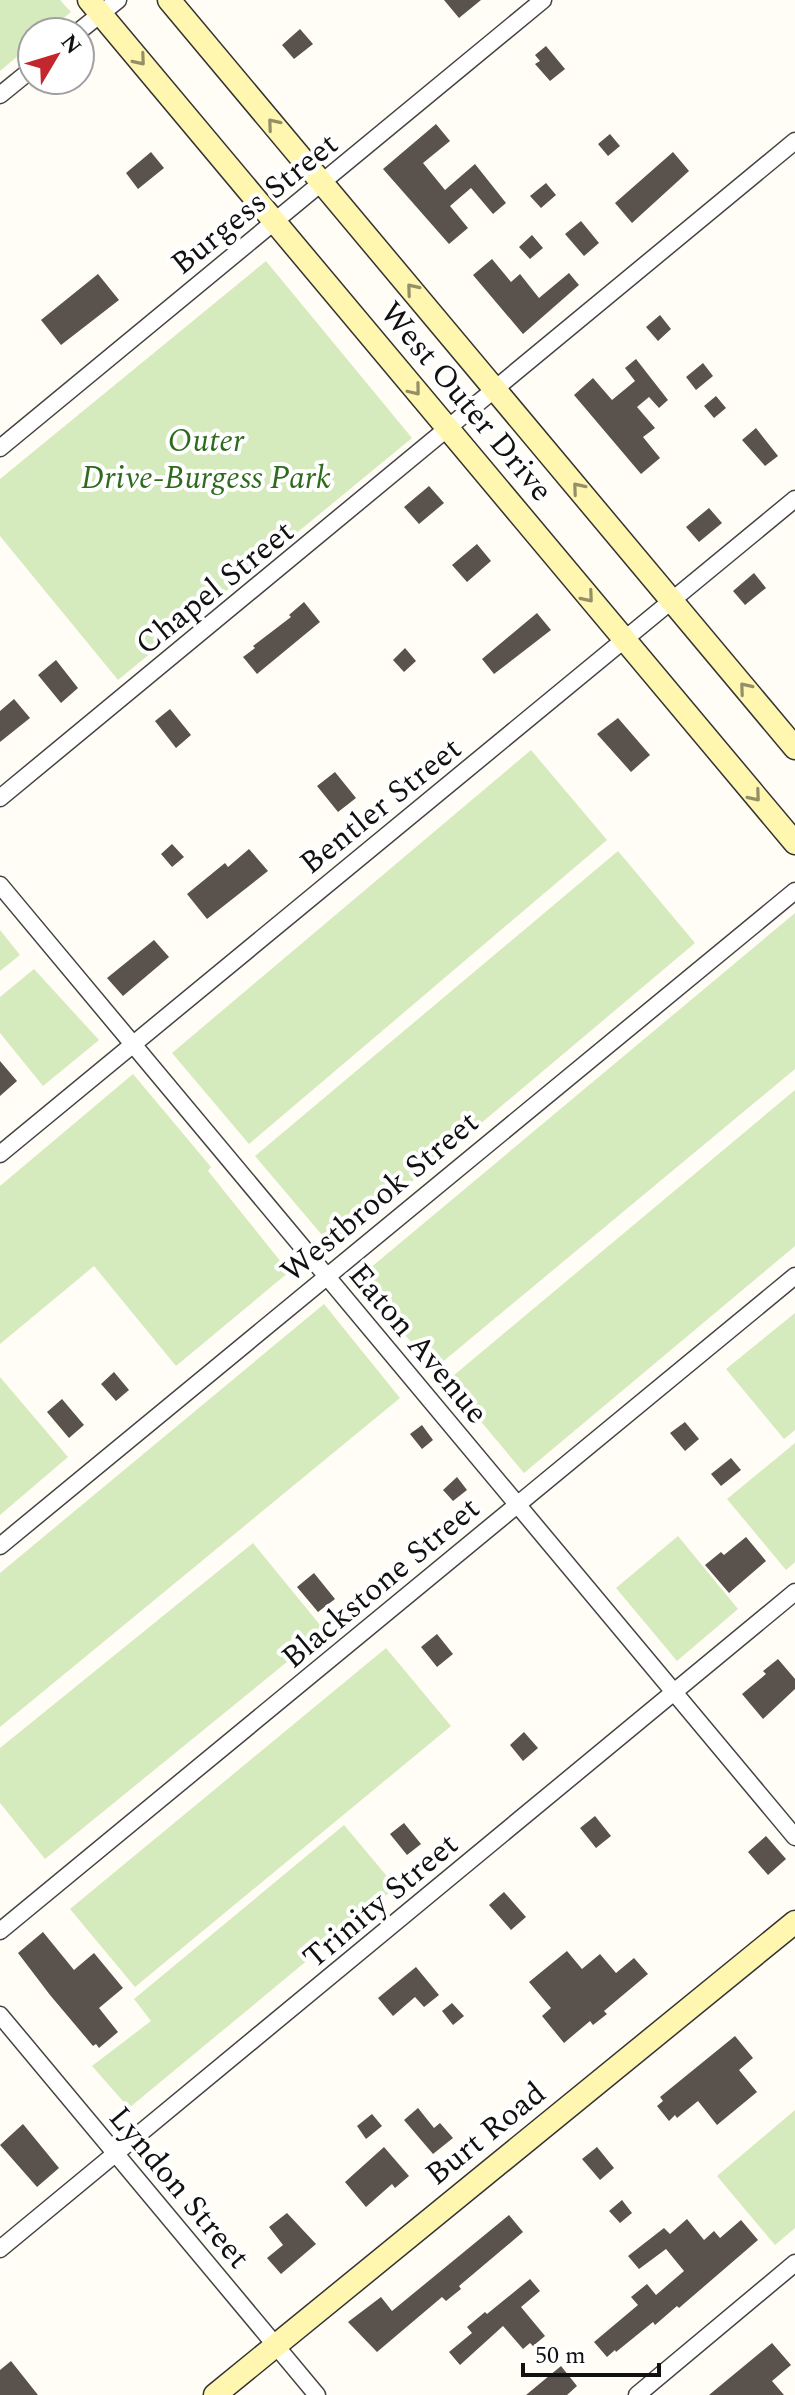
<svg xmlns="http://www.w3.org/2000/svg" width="795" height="2395" font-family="Spectral,serif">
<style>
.green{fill:#d5ebbd}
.building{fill:#5a524d}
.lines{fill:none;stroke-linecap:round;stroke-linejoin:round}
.street-casing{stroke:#444;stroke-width:19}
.secondary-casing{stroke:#333;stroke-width:25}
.street{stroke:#fff;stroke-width:16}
.secondary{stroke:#fff6b0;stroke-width:22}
.oneway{stroke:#948f68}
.labels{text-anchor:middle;stroke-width:8;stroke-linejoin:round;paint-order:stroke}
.street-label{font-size:32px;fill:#111;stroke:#fff}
.park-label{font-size:32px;font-style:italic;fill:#2f6b1f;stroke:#fff}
</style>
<rect width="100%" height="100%" fill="#fffdf5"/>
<path class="green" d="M 0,0 L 60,0 L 71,12 L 47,32 L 32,32 L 32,44 L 0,71 Z
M 266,261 L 412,438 L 118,680 L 0,536 L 0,479 Z
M 531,750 L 607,840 L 249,1144 L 172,1053 Z
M 618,851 L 695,943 L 333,1248 L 255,1156 Z
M 795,913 L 795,1069 L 434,1369 L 357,1279 Z
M 0,930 L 20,955 L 0,971 Z
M 34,969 L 99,1040 L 43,1086 L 0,1033 L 0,997 Z
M 133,1074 L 211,1167 L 208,1171 L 289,1272 L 176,1366 L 94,1266 L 0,1344 L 0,1186 Z
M 795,1090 L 795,1246 L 524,1473 L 447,1381 Z
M 324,1304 L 400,1398 L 0,1727 L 0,1573 Z
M 795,1313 L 795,1430 L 784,1439 L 726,1369 Z
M 0,1377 L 68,1457 L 0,1515 Z
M 795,1443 L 795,1562 L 786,1570 L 727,1499 Z
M 678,1536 L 738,1609 L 677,1661 L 616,1588 Z
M 253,1543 L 325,1631 L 45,1859 L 0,1803 L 0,1748 Z
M 386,1648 L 451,1726 L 135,1987 L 70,1909 Z
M 344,1825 L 396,1887 L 129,2108 L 92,2066 L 151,2021 L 134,1999 Z
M 795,2110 L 795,2228 L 775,2245 L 717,2176 Z"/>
<path class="building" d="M 444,0 L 481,0 L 459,18 Z
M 300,29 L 313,44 L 294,59 L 282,45 Z
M 546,46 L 565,69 L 550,81 L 535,64 L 540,61 L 535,55 Z
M 436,124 L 450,141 L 423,163 L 445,190 L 475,164 L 506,203 L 493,214 L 471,188 L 450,206 L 468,228 L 449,244 L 383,169 Z
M 610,134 L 620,146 L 608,156 L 598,144 Z
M 151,152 L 164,168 L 138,189 L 126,173 Z
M 673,152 L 689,171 L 632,223 L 615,203 Z
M 546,183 L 556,195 L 541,208 L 530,196 Z
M 581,221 L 599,243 L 584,256 L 565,234 Z
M 532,235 L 543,248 L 530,259 L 519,247 Z
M 492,259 L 511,282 L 520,274 L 539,298 L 569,273 L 579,285 L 523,334 L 473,275 Z
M 98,274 L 119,300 L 61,345 L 41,320 Z
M 660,315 L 671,329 L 658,341 L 646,327 Z
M 636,359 L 668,400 L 659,408 L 649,397 L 637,407 L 655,428 L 643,437 L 660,458 L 641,474 L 574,395 L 593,378 L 612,400 L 635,381 L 625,368 Z
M 703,363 L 713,376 L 696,390 L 686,377 Z
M 716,396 L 726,408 L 714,418 L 704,406 Z
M 756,428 L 778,456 L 765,466 L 742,440 Z
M 429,486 L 444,503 L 419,524 L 404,507 Z
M 709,508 L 722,523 L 699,542 L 686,527 Z
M 477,544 L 491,561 L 467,582 L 452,565 Z
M 754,573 L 766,588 L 745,605 L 733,591 Z
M 304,602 L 320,622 L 257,674 L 243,657 L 255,648 L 253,646 L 291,617 L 289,615 Z
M 537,613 L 551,630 L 494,674 L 482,659 Z
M 405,648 L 416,661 L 404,672 L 393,660 Z
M 56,660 L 78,688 L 61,703 L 38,675 Z
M 14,699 L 30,718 L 0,742 L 0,711 Z
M 170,709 L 191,735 L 176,748 L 155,721 Z
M 618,718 L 650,755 L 631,772 L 597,734 Z
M 335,772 L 356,798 L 338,812 L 317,786 Z
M 172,844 L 184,857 L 172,867 L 161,854 Z
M 249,849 L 268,871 L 207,919 L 187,894 L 225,863 L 228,867 Z
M 154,940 L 169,957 L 123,996 L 107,978 Z
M 0,1061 L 17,1081 L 0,1096 Z
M 114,1372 L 129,1390 L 116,1401 L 101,1384 Z
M 62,1399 L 84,1425 L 69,1438 L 47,1412 Z
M 685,1422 L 699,1439 L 685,1451 L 670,1433 Z
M 422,1425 L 433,1440 L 422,1449 L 410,1434 Z
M 731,1458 L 741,1470 L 721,1486 L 711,1474 Z
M 457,1477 L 467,1490 L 453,1501 L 443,1490 Z
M 746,1537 L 766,1561 L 729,1593 L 705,1565 L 721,1552 L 724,1555 Z
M 314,1573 L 335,1599 L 318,1612 L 297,1587 Z
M 437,1634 L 453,1654 L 437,1667 L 421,1647 Z
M 778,1659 L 795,1679 L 795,1689 L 763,1719 L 742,1694 L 766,1674 L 763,1671 Z
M 524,1732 L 538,1748 L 523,1761 L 510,1745 Z
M 595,1816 L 611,1836 L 596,1848 L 580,1828 Z
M 404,1823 L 421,1844 L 407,1855 L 390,1834 Z
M 766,1836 L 786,1859 L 768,1875 L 748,1852 Z
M 504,1892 L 526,1917 L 511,1930 L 489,1905 Z
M 43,1932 L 74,1970 L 94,1953 L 123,1988 L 99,2008 L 118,2032 L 99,2048 L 96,2044 L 93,2046 L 50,1995 L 18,1953 Z
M 567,1951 L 582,1969 L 600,1954 L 616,1973 L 634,1958 L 648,1974 L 604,2011 L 607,2014 L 593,2025 L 590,2021 L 564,2043 L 542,2016 L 551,2008 L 529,1982 Z
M 416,1967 L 439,1995 L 424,2007 L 415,1997 L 393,2016 L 378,1998 Z
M 452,2003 L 464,2016 L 453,2025 L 442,2011 Z
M 735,2036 L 753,2058 L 739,2070 L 757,2092 L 717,2125 L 698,2101 L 677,2118 L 675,2115 L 669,2121 L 657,2106 L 663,2101 L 660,2097 Z
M 418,2108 L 434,2128 L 440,2123 L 453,2138 L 433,2154 L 404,2120 Z
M 372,2114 L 382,2126 L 366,2139 L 357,2126 Z
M 23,2124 L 59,2168 L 37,2187 L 0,2145 Z
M 384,2147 L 409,2176 L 395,2188 L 392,2184 L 366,2207 L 345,2182 Z
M 597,2147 L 614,2168 L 600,2180 L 582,2159 Z
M 622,2200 L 632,2213 L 620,2223 L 609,2211 Z
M 287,2213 L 316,2244 L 281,2274 L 267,2258 L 283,2245 L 269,2227 Z
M 509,2215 L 523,2232 L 459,2286 L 461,2289 L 446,2301 L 442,2297 L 377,2352 L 348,2322 L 381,2297 L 392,2311 Z
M 687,2219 L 704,2240 L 714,2231 L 720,2238 L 741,2220 L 758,2240 L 679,2308 L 677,2306 L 655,2325 L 653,2322 L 616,2352 L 615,2350 L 607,2357 L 594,2342 L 638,2305 L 631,2297 L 647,2284 L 656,2295 L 684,2271 L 666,2249 L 639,2269 L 628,2256 L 664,2228 L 670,2234 Z
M 530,2279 L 540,2291 L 521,2307 L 545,2336 L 533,2346 L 530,2343 L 523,2349 L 503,2326 L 460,2365 L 449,2352 L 472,2333 L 467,2327 L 485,2312 L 487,2314 Z
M 772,2343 L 791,2365 L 772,2381 L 784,2395 L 709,2395 Z
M 11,2361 L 38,2395 L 0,2395 L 0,2370 Z
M 561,2366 L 577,2386 L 567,2395 L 526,2395 Z"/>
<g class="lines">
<defs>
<path id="street" d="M 78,32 L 118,0
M 0,95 L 32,69
M 0,448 L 543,0
M 0,798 L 795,141
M 0,885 L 795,1837
M 0,1154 L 795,499
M 0,1546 L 795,891
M 0,1931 L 795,1276
M 0,2015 L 317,2395
M 0,2249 L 795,1592
M 637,2395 L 795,2263"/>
<path id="secondary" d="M 89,0 L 795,843
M 169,0 L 795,748
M 215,2395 L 795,1922"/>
</defs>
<use href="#street" class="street-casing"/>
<use href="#secondary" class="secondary-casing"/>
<use href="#street" class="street"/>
<use href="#secondary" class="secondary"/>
</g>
<defs><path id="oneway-chevron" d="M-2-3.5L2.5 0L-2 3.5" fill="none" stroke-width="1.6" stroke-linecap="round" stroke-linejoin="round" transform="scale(2)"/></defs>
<g class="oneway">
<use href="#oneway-chevron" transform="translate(140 60) rotate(50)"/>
<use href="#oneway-chevron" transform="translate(273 124) rotate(-130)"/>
<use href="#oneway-chevron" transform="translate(412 289) rotate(-130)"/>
<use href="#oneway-chevron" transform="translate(415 390) rotate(51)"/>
<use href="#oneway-chevron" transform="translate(578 488) rotate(-130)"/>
<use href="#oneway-chevron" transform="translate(588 597) rotate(50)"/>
<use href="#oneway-chevron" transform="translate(745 688) rotate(-130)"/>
<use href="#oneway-chevron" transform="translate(755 796) rotate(50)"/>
</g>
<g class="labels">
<g class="street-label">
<text transform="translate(254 203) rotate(-39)" y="11">Burgess Street</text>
<text transform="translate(467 401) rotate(50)" y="11">West Outer Drive</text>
<text transform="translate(214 587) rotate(-39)" y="11">Chapel Street</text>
<text transform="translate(380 805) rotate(-39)" y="11">Bentler Street</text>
<text transform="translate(379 1196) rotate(-40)" y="11">Westbrook Street</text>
<text transform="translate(419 1343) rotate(50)" y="11">Eaton Avenue</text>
<text transform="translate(380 1582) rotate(-40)" y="11">Blackstone Street</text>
<text transform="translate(380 1900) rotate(-40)" y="11">Trinity Street</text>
<text transform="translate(485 2133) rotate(-39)" y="11">Burt Road</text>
<text transform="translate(180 2187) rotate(50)" y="11">Lyndon Street</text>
</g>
<g class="park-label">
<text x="206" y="451">Outer<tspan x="206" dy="37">Drive-Burgess Park</tspan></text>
</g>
</g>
<g transform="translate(56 56) rotate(52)"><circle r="38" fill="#ffffff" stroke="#a0a0a0" stroke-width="2"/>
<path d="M0-6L14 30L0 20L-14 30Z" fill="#c4262e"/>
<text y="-12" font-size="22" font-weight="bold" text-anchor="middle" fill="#111111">N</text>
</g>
<path d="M523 2363v12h136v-12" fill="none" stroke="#111111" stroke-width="4"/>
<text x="535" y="2363" font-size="24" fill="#111111" stroke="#ffffff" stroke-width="6" paint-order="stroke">50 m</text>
</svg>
